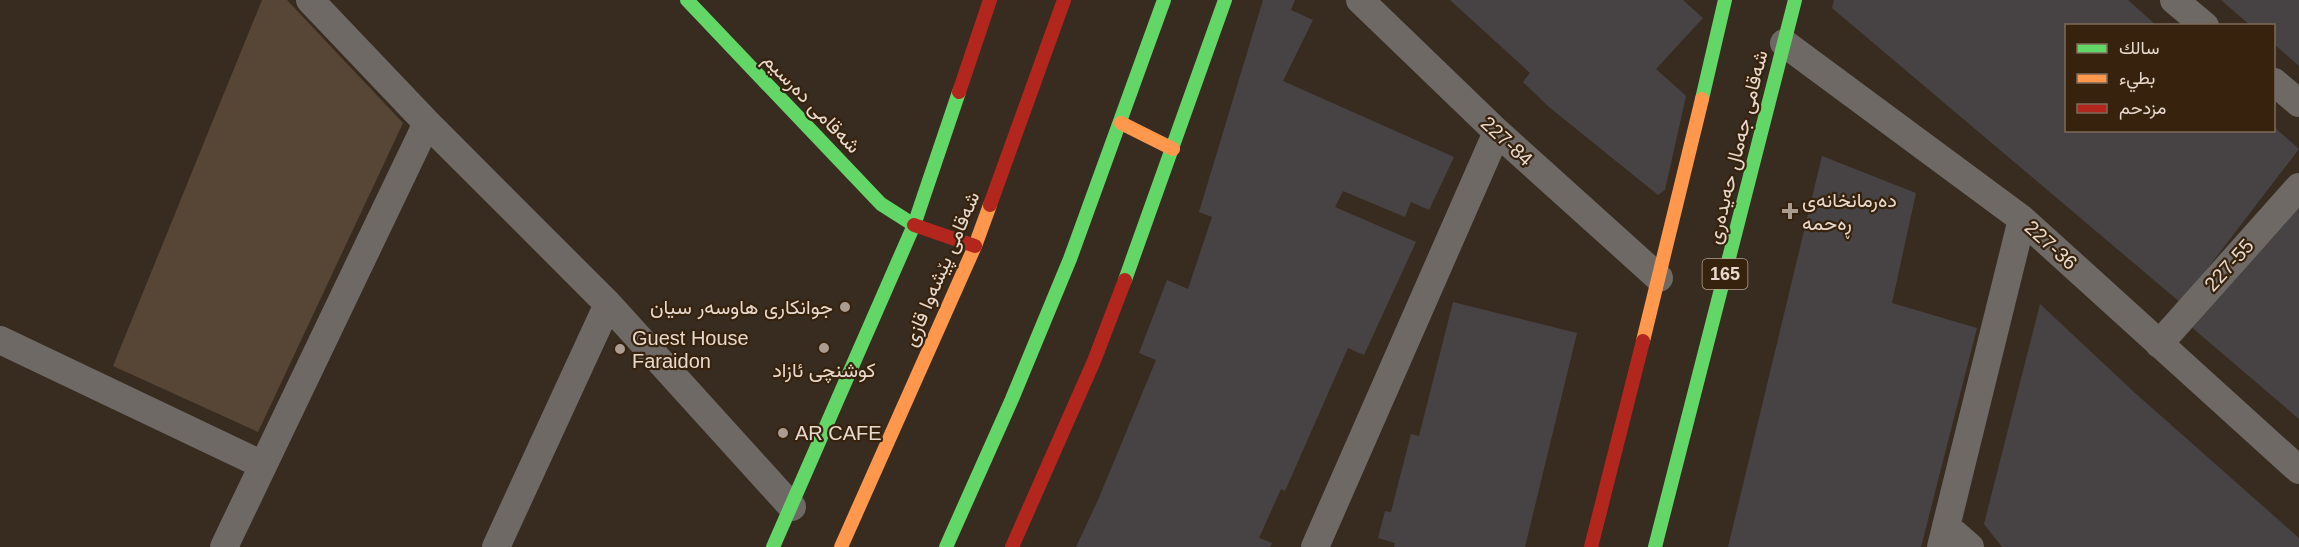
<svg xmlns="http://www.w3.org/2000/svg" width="2299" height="547" font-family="Arial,Vazirmatn,sans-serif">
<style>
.green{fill:#574636}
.building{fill:#474344}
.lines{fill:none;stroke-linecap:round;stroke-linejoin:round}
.street{stroke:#6e6965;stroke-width:28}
.fast{stroke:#63d668;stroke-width:14}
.slow{stroke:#ff974d;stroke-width:14}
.jam{stroke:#b3261e;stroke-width:14}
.poi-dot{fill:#aa9c91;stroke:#37220d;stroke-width:2}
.labels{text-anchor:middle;stroke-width:4.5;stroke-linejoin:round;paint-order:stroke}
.shield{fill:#37220d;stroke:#b2a293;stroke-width:1.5}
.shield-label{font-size:18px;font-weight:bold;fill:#e7d9cd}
.street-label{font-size:20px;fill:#e7d9cd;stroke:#37220d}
.poi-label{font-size:20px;fill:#e7d9cd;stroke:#37220d;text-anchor:start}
</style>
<rect width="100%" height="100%" fill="#382c21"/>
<path class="green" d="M 262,0 L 287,0 L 403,123 L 258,432 L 113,366 Z"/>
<path class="building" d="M 1263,0 L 1295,0 L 1291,10 L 1313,20 L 1283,81 L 1454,157 L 1429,210 L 1411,202 L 1405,217 L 1343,191 L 1335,207 L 1416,242 L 1364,355 L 1348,348 L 1285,491 L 1281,489 L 1259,538 L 1272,543 L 1270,547 L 1076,547 L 1098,500 L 1156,360 L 1139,353 L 1167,280 L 1188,289 L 1212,217 L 1199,212 Z
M 1450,0 L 1683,0 L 1703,18 L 1656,69 L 1686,96 L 1665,190 L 1658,195 L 1549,107 L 1523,82 L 1530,73 Z
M 1834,0 L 2128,0 L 2157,26 L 2066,26 L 2066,130 L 2274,130 L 2274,127 L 2299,149 L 2181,303 L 1832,8 Z
M 2221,0 L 2299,0 L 2299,66 L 2274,44 L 2274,26 L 2251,26 Z
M 1822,156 L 1916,193 L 1892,303 L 1977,328 L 1921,547 L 1728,547 Z
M 2299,195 L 2299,419 L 2189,325 Z
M 1453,302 L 1577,333 L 1525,547 L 1394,547 L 1395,543 L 1378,538 L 1385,511 L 1391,512 L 1411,434 L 1419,436 Z
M 2040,304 L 2135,393 L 2299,538 L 2299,547 L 2002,547 L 1984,524 Z"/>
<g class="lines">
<path class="street" d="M 310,0 L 427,123 L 608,304 L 792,507
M 1360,0 L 1497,132 L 1659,278
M 2174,0 L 2205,26
M 1784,43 L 2022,219 L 2299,470
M 2274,82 L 2299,103
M 0,340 L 263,465
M 2159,344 L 2299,187
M 1946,526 L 1970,547
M 224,547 L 427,123
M 496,547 L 608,304
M 1315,547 L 1497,132
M 1941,547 L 2022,219"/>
<path class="fast" d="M 687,0 L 881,204 L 914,225
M 1702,99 L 1725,0
M 1125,280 L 1225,0
M 773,547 L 914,225 L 959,92
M 946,547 L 1012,399 L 1070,259 L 1164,0
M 1655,547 L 1795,0"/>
<path class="slow" d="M 1121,123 L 1173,149
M 1643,341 L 1702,99
M 841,547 L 975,246 L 990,205"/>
<path class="jam" d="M 959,92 L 990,0
M 990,205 L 1064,0
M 914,225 L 975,246
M 1012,547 L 1094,361 L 1125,280
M 1591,547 L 1643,341"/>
</g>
<g class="poi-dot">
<path d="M1787 202h6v6h6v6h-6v6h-6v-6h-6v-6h6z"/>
<circle cx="845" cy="307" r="6"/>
<circle cx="824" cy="348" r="6"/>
<circle cx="620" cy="349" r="6"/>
<circle cx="783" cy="433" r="6"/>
</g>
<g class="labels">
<rect class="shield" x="1702.5" y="259" width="45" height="30" rx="4.5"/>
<g class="shield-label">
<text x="1725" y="280">165</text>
</g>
<g class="street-label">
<text transform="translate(812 103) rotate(46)" y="7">شەقامی دەرسیم</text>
<text transform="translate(1507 141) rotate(43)" y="7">227-84</text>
<text transform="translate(1737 147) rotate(-76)" y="7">شەقامی جەمال حەیدەری</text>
<text transform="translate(2051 245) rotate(42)" y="7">227-36</text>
<text transform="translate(2229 265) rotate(-48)" y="7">227-55</text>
<text transform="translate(941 269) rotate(-67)" y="7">شەقامی پێشەوا قازی</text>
</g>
<g class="poi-label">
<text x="1802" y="207">دەرمانخانەی<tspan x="1802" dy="23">ڕەحمە</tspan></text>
<text x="833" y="314" text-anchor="end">جوانکاری هاوسەر سیان</text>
<text x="632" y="345">Guest House<tspan x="632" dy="23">Faraidon</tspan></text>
<text x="824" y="377" text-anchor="middle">کوشنچی ئازاد</text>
<text x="795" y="440">AR CAFE</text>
</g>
</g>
<rect x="2065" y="24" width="210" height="108" fill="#37220d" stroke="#7d6b5a" stroke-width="1.5"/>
<rect x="2077" y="44" width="30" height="9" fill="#63d668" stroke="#7d6b5a" stroke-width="1.5"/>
<text x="2119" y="54" font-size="18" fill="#e7d9cd">سالك</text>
<rect x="2077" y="74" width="30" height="9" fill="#ff974d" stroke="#7d6b5a" stroke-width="1.5"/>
<text x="2119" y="84" font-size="18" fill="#e7d9cd">بطيء</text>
<rect x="2077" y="104" width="30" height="9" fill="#b3261e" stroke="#7d6b5a" stroke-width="1.5"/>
<text x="2119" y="114" font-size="18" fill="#e7d9cd">مزدحم</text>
</svg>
